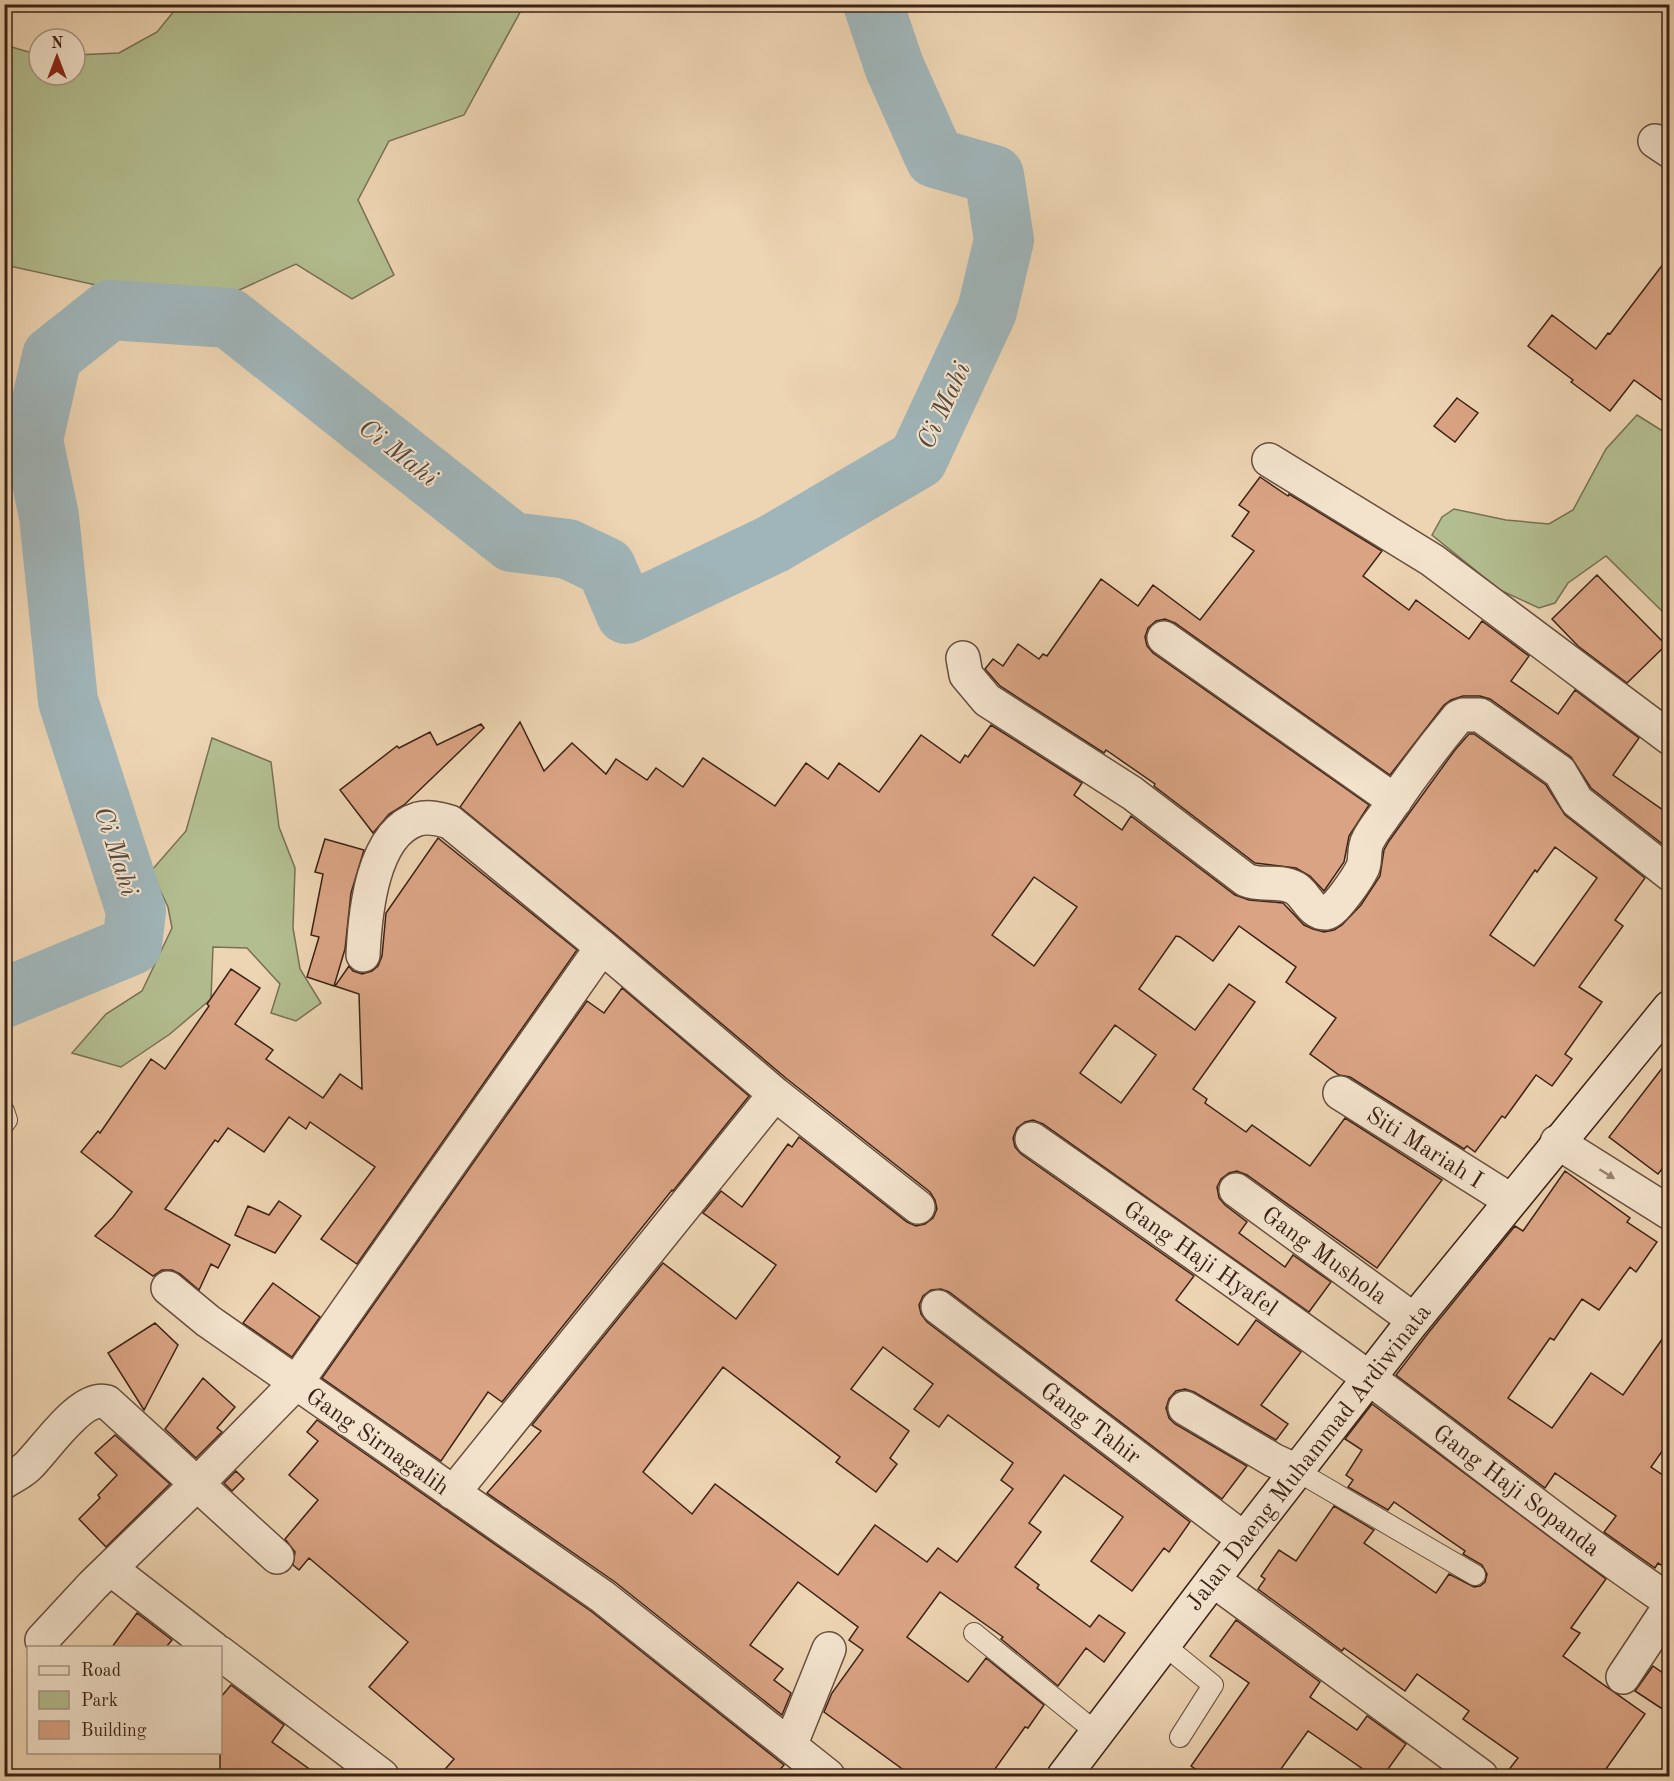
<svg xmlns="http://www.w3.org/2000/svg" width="1674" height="1781" font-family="'Old Standard TT',serif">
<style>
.green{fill:#b3be90;stroke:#787053;stroke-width:1.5}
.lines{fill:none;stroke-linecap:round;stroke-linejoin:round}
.river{stroke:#a0b5b9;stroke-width:60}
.building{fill:#daa484;stroke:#3c2216;stroke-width:1.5;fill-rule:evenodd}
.service-casing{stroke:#684e3d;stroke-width:22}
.minor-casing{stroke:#684e3d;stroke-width:36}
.tertiary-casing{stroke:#684e3d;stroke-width:36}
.secondary-casing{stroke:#3c2216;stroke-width:36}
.service{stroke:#f3e3cd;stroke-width:20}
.minor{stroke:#f3e3cd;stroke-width:33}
.tertiary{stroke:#f3e3cd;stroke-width:33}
.secondary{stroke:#f3e3cd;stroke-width:33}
.oneway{fill:#988272}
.labels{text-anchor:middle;stroke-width:4.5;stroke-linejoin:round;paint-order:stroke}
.street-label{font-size:24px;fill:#3c2216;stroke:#f3e3cd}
.water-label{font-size:26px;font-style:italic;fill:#55473f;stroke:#f3e3cd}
</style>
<rect width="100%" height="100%" fill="#edd4b2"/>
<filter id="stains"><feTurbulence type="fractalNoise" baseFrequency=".00333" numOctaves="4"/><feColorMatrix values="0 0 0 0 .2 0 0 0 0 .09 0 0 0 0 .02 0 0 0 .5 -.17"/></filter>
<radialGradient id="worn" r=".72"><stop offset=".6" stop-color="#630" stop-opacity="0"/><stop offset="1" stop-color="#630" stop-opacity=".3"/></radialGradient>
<path class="green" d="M 179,5 L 524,5 L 464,115 L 389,141 L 358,200 L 394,275 L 352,299 L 296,264 L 200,308 L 5,265 L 5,45 L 39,55 L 39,75 L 75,75 L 75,55 L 119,53 L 157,32 Z
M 1637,415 L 1669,435 L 1669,618 L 1606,556 L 1568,583 L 1555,603 L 1539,608 L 1500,590 L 1432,535 L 1442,517 L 1454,509 L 1506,520 L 1549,524 L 1573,510 L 1606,449 Z
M 212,738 L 271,762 L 279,827 L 295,868 L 293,928 L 300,969 L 321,1003 L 296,1021 L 271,1013 L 280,984 L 247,948 L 213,947 L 211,999 L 170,1034 L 121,1067 L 72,1053 L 106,1014 L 142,991 L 172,928 L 168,907 L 151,871 L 186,831 Z"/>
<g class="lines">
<path class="river" d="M 4,998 L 132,945 L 136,911 L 68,701 L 49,516 L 33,440 L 52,356 L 110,310 L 229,318 L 512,542 L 568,549 L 606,567 L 626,614 L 773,544 L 918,459 L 987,311 L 1004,240 L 994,175 L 935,158 L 894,66 L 873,4"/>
</g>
<path class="building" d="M 1670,255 L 1670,406 L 1634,380 L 1610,411 L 1571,382 L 1573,380 L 1528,346 L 1552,315 L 1596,349 L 1608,333 L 1610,334 Z
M 1457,398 L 1478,413 L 1455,442 L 1434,426 Z
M 1260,477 L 1288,496 L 1289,494 L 1382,551 L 1363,576 L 1409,610 L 1416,600 L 1469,639 L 1482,621 L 1529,656 L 1511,681 L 1558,714 L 1575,690 L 1639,738 L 1613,775 L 1670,815 L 1670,850 L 1591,788 L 1571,757 L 1490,699 L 1480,696 L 1463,696 L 1451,700 L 1444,705 L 1390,775 L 1175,623 L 1165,619 L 1156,621 L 1148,628 L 1145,637 L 1147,646 L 1153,653 L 1369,805 L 1349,836 L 1344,862 L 1324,891 L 1310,876 L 1296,868 L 1255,863 L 1154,786 L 1155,784 L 1106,750 L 1104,753 L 1000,686 L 985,669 L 993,659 L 1003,666 L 1018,644 L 1039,659 L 1043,654 L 1047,656 L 1101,579 L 1138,606 L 1153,585 L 1200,620 L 1254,551 L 1232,536 L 1249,512 L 1239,505 Z
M 1597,575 L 1666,645 L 1627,683 L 1578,646 L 1552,619 Z
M 520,722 L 544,771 L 572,743 L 606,774 L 616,759 L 647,780 L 656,768 L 683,787 L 703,758 L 775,806 L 806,763 L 828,779 L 839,763 L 879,792 L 921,735 L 960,763 L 965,755 L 968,757 L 991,725 L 1082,783 L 1074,795 L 1122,830 L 1131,816 L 1235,895 L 1249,900 L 1283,903 L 1304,925 L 1313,929 L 1324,932 L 1334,930 L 1342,925 L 1361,905 L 1380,876 L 1384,850 L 1389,841 L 1455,750 L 1469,734 L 1474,734 L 1546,785 L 1565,815 L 1645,878 L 1615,920 L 1623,926 L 1579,987 L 1602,1002 L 1565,1054 L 1572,1059 L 1552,1086 L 1536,1075 L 1505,1118 L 1502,1116 L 1475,1152 L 1467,1146 L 1464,1149 L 1350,1077 L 1339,1075 L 1310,1054 L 1336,1018 L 1286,982 L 1296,967 L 1239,926 L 1213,961 L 1180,937 L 1176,936 L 1139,989 L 1195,1030 L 1229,984 L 1255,1002 L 1193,1089 L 1207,1099 L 1205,1103 L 1246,1132 L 1252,1125 L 1310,1166 L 1345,1118 L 1442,1180 L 1377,1268 L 1247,1175 L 1237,1171 L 1229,1173 L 1221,1179 L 1217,1187 L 1219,1198 L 1225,1205 L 1247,1222 L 1239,1233 L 1285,1267 L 1293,1255 L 1331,1282 L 1309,1312 L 1043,1124 L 1033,1120 L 1025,1122 L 1017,1128 L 1013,1138 L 1015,1147 L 1021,1154 L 1194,1276 L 1176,1300 L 1238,1345 L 1256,1320 L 1301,1352 L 1261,1405 L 1288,1424 L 1276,1440 L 1194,1392 L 1185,1389 L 1176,1391 L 1169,1399 L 1166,1408 L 1169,1418 L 1175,1424 L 1247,1466 L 1222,1499 L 949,1292 L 941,1289 L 931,1290 L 923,1296 L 919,1305 L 921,1314 L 927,1322 L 1190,1522 L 1169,1552 L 1164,1548 L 1132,1591 L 1091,1561 L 1123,1517 L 1064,1475 L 1029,1523 L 1041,1532 L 1015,1567 L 1039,1585 L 1037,1588 L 1090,1627 L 1099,1615 L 1125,1633 L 1104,1662 L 1086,1648 L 1058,1686 L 1001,1639 L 1003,1637 L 940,1592 L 907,1637 L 968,1682 L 986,1658 L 1044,1705 L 1028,1728 L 1025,1727 L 990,1776 L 912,1776 L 824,1712 L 832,1693 L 863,1650 L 849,1640 L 858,1627 L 798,1582 L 750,1645 L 783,1669 L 774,1680 L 791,1693 L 782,1715 L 615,1582 L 487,1493 L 541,1431 L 532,1425 L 663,1263 L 736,1319 L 776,1265 L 703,1213 L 721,1191 L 742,1207 L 788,1144 L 792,1147 L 799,1137 L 907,1222 L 916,1226 L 925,1224 L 933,1218 L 937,1209 L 935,1200 L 930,1192 L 787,1079 L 614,933 L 460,807 ZM 1555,847 L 1597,878 L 1534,966 L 1490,935 L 1535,870 L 1537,872 ZM 1034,877 L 1077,907 L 1034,966 L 992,935 ZM 1115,1025 L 1156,1055 L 1121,1103 L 1080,1073 ZM 883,1347 L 933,1384 L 914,1409 L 939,1427 L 948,1415 L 1013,1463 L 1001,1480 L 1013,1489 L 957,1562 L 938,1548 L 927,1562 L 875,1525 L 838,1575 L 715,1484 L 692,1514 L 643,1472 L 723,1367 L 840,1457 L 836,1462 L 876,1492 L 897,1464 L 890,1458 L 909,1431 L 851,1389 Z
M 481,724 L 484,728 L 404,805 L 389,814 L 373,833 L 340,790 L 397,746 L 399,748 L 430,732 L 437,745 Z
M 438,838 L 577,950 L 357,1264 L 321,1239 L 375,1167 L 310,1122 L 306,1129 L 289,1117 L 264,1152 L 228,1128 L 218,1142 L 215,1140 L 165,1209 L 230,1245 L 218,1268 L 211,1264 L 199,1290 L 180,1274 L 172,1270 L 162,1270 L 153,1276 L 95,1236 L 113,1217 L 132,1192 L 81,1152 L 98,1131 L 100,1133 L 151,1059 L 165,1069 L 209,1006 L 207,1004 L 231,969 L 260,988 L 235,1024 L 273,1050 L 266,1059 L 323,1098 L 340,1074 L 362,1089 L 359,994 L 335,986 L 349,966 L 353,971 L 362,974 L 372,971 L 378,966 L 382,956 L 386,913 Z
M 325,839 L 364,850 L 351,893 L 345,949 L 334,986 L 307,977 L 319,937 L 311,935 L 323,874 L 315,872 Z
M 622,988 L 749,1096 L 673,1191 L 672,1190 L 502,1402 L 488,1392 L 441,1461 L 322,1378 L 587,1001 L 604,1013 Z
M 1670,1058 L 1670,1159 L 1658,1174 L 1609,1137 Z
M 1565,1171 L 1630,1218 L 1627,1222 L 1657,1242 L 1636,1272 L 1630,1267 L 1599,1310 L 1582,1299 L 1554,1340 L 1550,1338 L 1508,1398 L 1552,1428 L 1591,1373 L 1623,1395 L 1670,1328 L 1670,1440 L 1651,1467 L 1670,1480 L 1670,1571 L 1658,1563 L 1655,1568 L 1604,1532 L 1616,1516 L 1555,1473 L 1545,1488 L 1396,1375 L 1429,1332 L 1515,1226 L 1523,1231 Z
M 279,1201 L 301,1216 L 275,1253 L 235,1235 L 248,1206 L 269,1215 Z
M 273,1283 L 320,1317 L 292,1357 L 243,1323 Z
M 155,1323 L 178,1345 L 144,1410 L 108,1353 Z
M 203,1378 L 235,1407 L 217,1428 L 222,1432 L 196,1458 L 165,1429 Z
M 1372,1404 L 1606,1579 L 1571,1628 L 1580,1633 L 1563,1656 L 1645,1714 L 1601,1776 L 1504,1776 L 1518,1758 L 1463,1719 L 1469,1711 L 1417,1674 L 1405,1691 L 1344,1648 L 1342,1651 L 1258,1589 L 1265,1579 L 1261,1576 L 1279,1550 L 1296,1561 L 1334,1506 L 1374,1530 L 1364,1543 L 1436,1593 L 1449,1574 L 1474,1587 L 1480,1586 L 1485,1582 L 1487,1574 L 1482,1565 L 1463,1554 L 1465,1551 L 1394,1502 L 1388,1510 L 1348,1487 L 1353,1480 L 1346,1475 L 1362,1450 L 1345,1439 Z
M 317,1420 L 592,1612 L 784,1765 L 774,1776 L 439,1776 L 454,1759 L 369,1687 L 408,1642 L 309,1558 L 299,1570 L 293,1565 L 295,1552 L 285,1539 L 318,1500 L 289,1475 L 318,1441 L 307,1432 Z
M 115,1435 L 170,1484 L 106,1547 L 79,1519 L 100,1498 L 98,1495 L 117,1475 L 95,1453 Z
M 236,1471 L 244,1479 L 232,1491 L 224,1483 Z
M 137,1613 L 172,1640 L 166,1647 L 112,1647 Z
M 1236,1620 L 1320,1682 L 1310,1697 L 1357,1730 L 1367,1716 L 1406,1744 L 1383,1776 L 1373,1776 L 1308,1731 L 1276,1776 L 1206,1776 L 1191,1766 L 1249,1683 L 1210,1656 Z
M 1653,1666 L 1670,1678 L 1670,1714 L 1635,1691 Z
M 231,1685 L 284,1725 L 272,1742 L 319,1776 L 220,1776 L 220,1698 Z"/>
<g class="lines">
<defs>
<path id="service" d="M 4,1111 L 7,1120 L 4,1124
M 1297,1471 L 1475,1575
M 974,1633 L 1097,1733
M 1164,1645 L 1213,1685 L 1180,1737"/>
<path id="minor" d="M 1655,141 L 1670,151
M 1269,460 L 1432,560 L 1670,738
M 1164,638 L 1395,801
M 963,658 L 966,675 L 987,700 L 1132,793 L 1246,880 C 1262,887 1279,879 1295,888 C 1306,894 1311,914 1326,913 C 1335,912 1359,876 1363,867 C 1366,859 1363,849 1368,840 C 1374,828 1384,817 1391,806 C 1412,775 1434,746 1458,717 L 1463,715 L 1480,715 L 1560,772 L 1577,801 L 1670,874
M 363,955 C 365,914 372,833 418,819 C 429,816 440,819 450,822 L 602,947 L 775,1094 L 918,1207
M 1340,1093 L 1510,1200
M 1032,1139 C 1145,1218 1258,1297 1369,1378 C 1468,1452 1565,1530 1668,1600 L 1666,1612 L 1623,1677
M 1236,1190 L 1414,1320
M 168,1288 L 208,1321 L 603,1597 L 828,1776
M 938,1307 L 1244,1539
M 1185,1408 L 1273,1460 L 1297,1471
M 4,1482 C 12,1477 22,1472 28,1466 C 45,1450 81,1394 107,1402 L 277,1557
M 453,1493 L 775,1094
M 111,1569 L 213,1648
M 1213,1580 L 1481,1776
M 42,1640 L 93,1585 L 197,1484 L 296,1383 L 602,947
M 220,1653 L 382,1776
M 790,1746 L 829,1649"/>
<path id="tertiary" d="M 1557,1142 L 1670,1213"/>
<path id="secondary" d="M 1064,1776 L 1244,1539 L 1414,1320 L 1670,1007"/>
</defs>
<use href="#service" class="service-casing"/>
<use href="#minor" class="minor-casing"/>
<use href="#tertiary" class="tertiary-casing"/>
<use href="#secondary" class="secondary-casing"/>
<use href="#service" class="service"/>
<use href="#minor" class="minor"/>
<use href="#tertiary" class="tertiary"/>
<use href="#secondary" class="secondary"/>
</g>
<defs><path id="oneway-solid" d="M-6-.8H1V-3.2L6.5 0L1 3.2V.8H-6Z" transform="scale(1.5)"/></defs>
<use class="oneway" href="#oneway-solid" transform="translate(1607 1174) rotate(32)"/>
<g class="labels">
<g class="street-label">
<text transform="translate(1425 1147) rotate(32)" y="8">Siti Mariah I</text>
<text transform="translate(1325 1255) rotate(36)" y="8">Gang Mushola</text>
<text transform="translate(1201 1258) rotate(35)" y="8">Gang Haji Hyafel</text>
<text transform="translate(1091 1423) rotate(37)" y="8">Gang Tahir</text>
<text transform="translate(378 1441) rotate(35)" y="8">Gang Sirnagalih</text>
<text transform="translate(1308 1457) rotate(-52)" y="8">Jalan Daeng Muhammad Ardiwinata</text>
<text transform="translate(1517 1490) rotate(37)" y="8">Gang Haji Sopanda</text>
</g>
<g class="water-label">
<text transform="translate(943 405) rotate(-65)" y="9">Ci Mahi</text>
<text transform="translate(399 452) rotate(38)" y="9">Ci Mahi</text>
<text transform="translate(117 851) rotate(72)" y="9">Ci Mahi</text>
</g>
</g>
<rect width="1674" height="1781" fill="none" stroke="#edd4b2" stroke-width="24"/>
<rect x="6" y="6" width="1662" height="1769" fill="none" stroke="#3c2216" stroke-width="3"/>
<rect x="12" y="12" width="1650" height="1757" fill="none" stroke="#3c2216" stroke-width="1.5"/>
<rect x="27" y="1646" width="195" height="108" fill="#f3e3cd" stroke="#aa9684" stroke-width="1.5"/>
<rect x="39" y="1666" width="30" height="9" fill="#f3e3cd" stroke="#aa9684" stroke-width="1.5"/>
<text x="81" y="1676" font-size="18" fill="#3c2216">Road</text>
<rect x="39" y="1691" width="30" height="18" fill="#b3be90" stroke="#aa9684" stroke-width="1.5"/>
<text x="81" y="1706" font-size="18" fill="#3c2216">Park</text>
<rect x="39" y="1721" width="30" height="18" fill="#daa484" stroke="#aa9684" stroke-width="1.5"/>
<text x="81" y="1736" font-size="18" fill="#3c2216">Building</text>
<g transform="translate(57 57)"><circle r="28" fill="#f3e3cd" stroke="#aa9684" stroke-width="1.5"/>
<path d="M0-4.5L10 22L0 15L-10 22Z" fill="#8f2418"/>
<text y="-9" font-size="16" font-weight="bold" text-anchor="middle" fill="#3c2216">N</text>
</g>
<rect width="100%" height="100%" filter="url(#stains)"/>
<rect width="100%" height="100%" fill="url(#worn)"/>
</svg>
